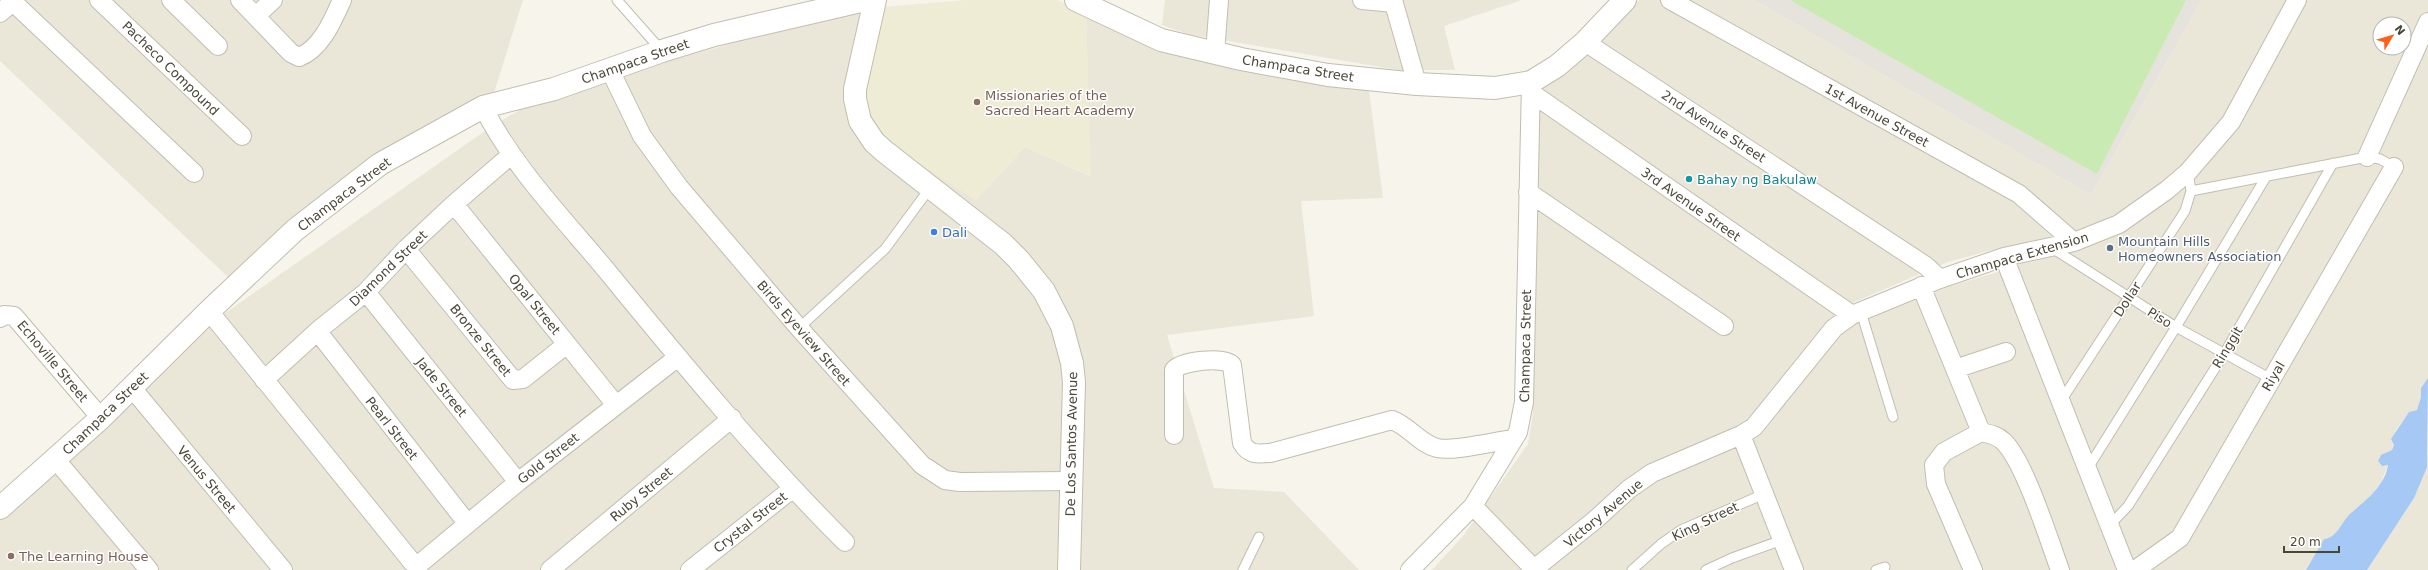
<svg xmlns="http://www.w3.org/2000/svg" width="2428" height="570" font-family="'DejaVu Sans',sans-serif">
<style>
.residential{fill:#eae7d9;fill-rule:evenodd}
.industrial{fill:#e6e3dc}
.education{fill:#efecd5}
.green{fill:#c9ebb3}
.water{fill:#a6c8f4}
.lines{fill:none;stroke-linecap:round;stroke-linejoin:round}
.service-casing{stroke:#c2bead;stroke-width:11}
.minor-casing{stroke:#c2bead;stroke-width:20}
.tertiary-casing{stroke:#c2bead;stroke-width:24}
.service{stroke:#fff;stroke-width:9}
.minor{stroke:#fff;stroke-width:18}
.tertiary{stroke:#fff;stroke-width:22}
.education-dot{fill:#8d6e63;stroke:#fff;stroke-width:1.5}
.culture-dot{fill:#0f9aa8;stroke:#fff;stroke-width:1.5}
.shop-dot{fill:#3f7fe0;stroke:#fff;stroke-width:1.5}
.service-dot{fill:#5c6f8a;stroke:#fff;stroke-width:1.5}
.labels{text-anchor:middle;stroke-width:3;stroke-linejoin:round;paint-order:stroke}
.street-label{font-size:13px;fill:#4b4738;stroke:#fff}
.education-label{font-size:13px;fill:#785e54;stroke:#fff;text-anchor:start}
.culture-label{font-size:13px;fill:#0d838f;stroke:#fff;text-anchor:start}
.shop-label{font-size:13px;fill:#366cbe;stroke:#fff;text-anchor:start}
.service-label{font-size:13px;fill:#4e5e75;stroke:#fff;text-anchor:start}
</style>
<rect width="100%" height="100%" fill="#f6f4eb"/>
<path class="residential" d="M 0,0 L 523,0 L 494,93 L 371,161 L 230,279 L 0,61 Z
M 1165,0 L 1522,0 L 1444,26 L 1455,70 L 1398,70 L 1188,34 L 1162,25 Z
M 1639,0 L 1754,0 L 2091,195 L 2202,0 L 2428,0 L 2428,378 L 2421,388 L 2421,397 L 2417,410 L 2409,412 L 2396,430 L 2392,450 L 2378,461 L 2382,466 L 2388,465 L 2380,484 L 2365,503 L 2350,515 L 2336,533 L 2330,538 L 2324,539 L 2306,570 L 1432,570 L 1463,536 L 1528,444 L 1533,414 L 1535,206 L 1540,90 L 1579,62 ZM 2380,24 L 2404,24 L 2404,48 L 2380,48 ZM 1992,250 L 2001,271 L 1951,286 L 1845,328 L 1786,404 L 1769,393 L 1845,306 L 1948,262 Z
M 882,7 L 976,200 L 1025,147 L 1090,176 L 1086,15 L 1368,83 L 1383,198 L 1301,201 L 1314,316 L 1167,335 L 1214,488 L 1284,492 L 1359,570 L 0,570 L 0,518 L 191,337 L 492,126 L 541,98 L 781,29 Z
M 2428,439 L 2428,570 L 2367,570 L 2414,498 L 2428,454 Z"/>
<path class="industrial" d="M 1754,0 L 2202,0 L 2091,195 Z"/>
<path class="education" d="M 965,0 L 1058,0 L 1086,15 L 1091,176 L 1025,147 L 976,200 L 886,143 L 868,117 L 863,88 L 882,7 Z"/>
<path class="green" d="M 1790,0 L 2186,0 L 2097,174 Z"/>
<path class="water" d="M 2428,378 L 2427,467 L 2414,498 L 2367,570 L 2306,570 L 2324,539 C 2337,538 2341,523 2350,514 C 2365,501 2385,486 2388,465 L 2382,466 L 2378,461 L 2381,455 L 2392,450 L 2394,445 L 2391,439 L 2409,412 L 2417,410 L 2421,397 L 2421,388 Z"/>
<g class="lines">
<defs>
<path id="service" d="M 617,0 L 662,51
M 2191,191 L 2367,157 L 2380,159 L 2394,167
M 2052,248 L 2176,327 L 2271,379
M 1861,312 L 1893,417
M 799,328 L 885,249 L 930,188
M 2061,401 L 2185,211 L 2191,191 L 2188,172
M 2088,468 L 2176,327 L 2266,177
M 2110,525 L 2128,506 L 2224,354 L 2333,163
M 1243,570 L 1259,537
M 1632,570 L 1661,544 L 1681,530 L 1764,494
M 1706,570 L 1732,558 L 1782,540
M 1876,570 L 1885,567"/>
<path id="minor" d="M 99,0 L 242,136
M 171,0 L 218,46
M 240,0 L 291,53 L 299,57 C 321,49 333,20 342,0
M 1362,0 L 1394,3
M 1393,0 L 1417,84
M 1670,0 L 2019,194 L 2074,242
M 13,2 L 194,173
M 0,13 L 15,0
M 256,16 L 273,0
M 1585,42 L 1926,266 L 1940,279
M 1215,53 L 1219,0
M 610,70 L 642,136 L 679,187 L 799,328 L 922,465 L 945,480 L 960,482 L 1070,481
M 1530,92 L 1852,315
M 483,107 C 514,168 563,218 607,271 C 683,364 760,457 845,542
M 2367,157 L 2428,22
M 1528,192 L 1724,326
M 454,204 L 616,405
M 406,249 L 513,380 L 523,379 L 567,344
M 2004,257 L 2127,570
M 1921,286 L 1981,432
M 366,292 L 518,482
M 209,311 L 412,562 L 417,566 L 518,482 L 678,357
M 0,318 L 4,315 L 14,316 L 101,418
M 318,332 L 467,523
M 1955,369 L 2006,352
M 264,380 L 321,328 L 366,292 L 406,249 L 454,204 L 511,155
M 132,388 L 283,570
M 1174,435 L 1174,370 C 1181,361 1224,356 1232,365 L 1242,443 C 1249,455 1257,454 1270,453 L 1392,420 C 1409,426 1420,444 1437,448 C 1453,452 1496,441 1514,439
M 1741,435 L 1794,570
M 56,460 L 149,570
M 1473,506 L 1535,570
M 1534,569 L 1595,520 L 1629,489 L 1652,473 L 1741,435 L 1754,427 L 1834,328 L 1852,315 L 1940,279 L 2004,257 L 2074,242 L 2119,224 L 2167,190 L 2188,172 L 2231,122 L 2297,0
M 550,570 L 732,418
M 690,570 L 792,489
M 1410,570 L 1473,506 L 1518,432 L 1524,402 L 1531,82
M 1973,570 L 1936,484 L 1934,465 L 1944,452 L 1981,432 C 1989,434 1997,435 2003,441 C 2024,460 2049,540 2060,570
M 2135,570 L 2180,538 L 2394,167"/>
<path id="tertiary" d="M 875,0 L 855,89 L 855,99 L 860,121 L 874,142 L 884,151 L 1003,244 L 1019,260 L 1044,291 L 1062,326 L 1072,363 L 1074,382 L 1069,570
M 1076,0 L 1161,40 L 1241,59 L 1328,75 L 1417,84 L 1495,88 L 1531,82 L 1557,66 L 1585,42 L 1625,0
M 0,508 L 101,418 L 209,311 L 295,230 L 380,164 L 483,107 L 554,89 L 662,51 L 714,35 L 865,0"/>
</defs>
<use href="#service" class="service-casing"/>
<use href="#minor" class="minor-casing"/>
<use href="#tertiary" class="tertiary-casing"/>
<use href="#service" class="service"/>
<use href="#minor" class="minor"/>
<use href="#tertiary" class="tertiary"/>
</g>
<g class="education-dot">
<circle cx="977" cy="102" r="4"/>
<circle cx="11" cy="556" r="4"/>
</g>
<circle class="culture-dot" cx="1689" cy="179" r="4"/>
<circle class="shop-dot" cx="934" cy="232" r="4"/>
<circle class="service-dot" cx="2110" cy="248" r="4"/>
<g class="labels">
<g class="street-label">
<text transform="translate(635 61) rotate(-19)" y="5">Champaca Street</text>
<text transform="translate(171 68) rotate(44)" y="5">Pacheco Compound</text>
<text transform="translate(1298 68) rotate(9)" y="5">Champaca Street</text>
<text transform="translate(1877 115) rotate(29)" y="5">1st Avenue Street</text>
<text transform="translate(1714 126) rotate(33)" y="5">2nd Avenue Street</text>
<text transform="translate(344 194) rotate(-37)" y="5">Champaca Street</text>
<text transform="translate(1691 204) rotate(35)" y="5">3rd Avenue Street</text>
<text transform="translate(2022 255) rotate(-16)" y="5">Champaca Extension</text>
<text transform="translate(388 268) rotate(-44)" y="5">Diamond Street</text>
<text transform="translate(2127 299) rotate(-57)" y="5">Dollar</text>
<text transform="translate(535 304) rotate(51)" y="5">Opal Street</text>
<text transform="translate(2160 317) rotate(32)" y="5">Piso</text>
<text transform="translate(804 333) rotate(49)" y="5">Birds Eyeview Street</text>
<text transform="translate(481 340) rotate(51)" y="5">Bronze Street</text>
<text transform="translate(1525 346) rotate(-89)" y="5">Champaca Street</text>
<text transform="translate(2227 347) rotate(-59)" y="5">Ringgit</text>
<text transform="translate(53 361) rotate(50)" y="5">Echoville Street</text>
<text transform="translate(2273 376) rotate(-60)" y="5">Riyal</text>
<text transform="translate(442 387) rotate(51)" y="5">Jade Street</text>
<text transform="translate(105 413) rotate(-44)" y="5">Champaca Street</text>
<text transform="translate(392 428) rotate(52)" y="5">Pearl Street</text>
<text transform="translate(1071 444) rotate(-89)" y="5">De Los Santos Avenue</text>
<text transform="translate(548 458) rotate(-38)" y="5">Gold Street</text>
<text transform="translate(207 479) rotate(50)" y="5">Venus Street</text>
<text transform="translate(641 494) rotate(-40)" y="5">Ruby Street</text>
<text transform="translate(1603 513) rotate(-40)" y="5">Victory Avenue</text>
<text transform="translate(1705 521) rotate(-26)" y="5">King Street</text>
<text transform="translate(750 522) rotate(-38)" y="5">Crystal Street</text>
</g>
<g class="education-label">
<text x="985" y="100">Missionaries of the<tspan x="985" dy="15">Sacred Heart Academy</tspan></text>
<text x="19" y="561">The Learning House</text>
</g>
<g class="culture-label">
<text x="1697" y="184">Bahay ng Bakulaw</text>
</g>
<g class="shop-label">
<text x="942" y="237">Dali</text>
</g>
<g class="service-label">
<text x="2118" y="246">Mountain Hills<tspan x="2118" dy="15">Homeowners Association</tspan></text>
</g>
</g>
<g transform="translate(2392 36) rotate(52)"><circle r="19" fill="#ffffff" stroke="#b7b5af"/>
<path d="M0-3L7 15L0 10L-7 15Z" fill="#ff6019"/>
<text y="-6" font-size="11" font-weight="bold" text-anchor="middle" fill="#4b4738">N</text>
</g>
<path d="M2284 546v6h55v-6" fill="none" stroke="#4b4738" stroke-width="2"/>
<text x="2290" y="546" font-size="12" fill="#4b4738" stroke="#ffffff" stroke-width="3" paint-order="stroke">20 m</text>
</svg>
